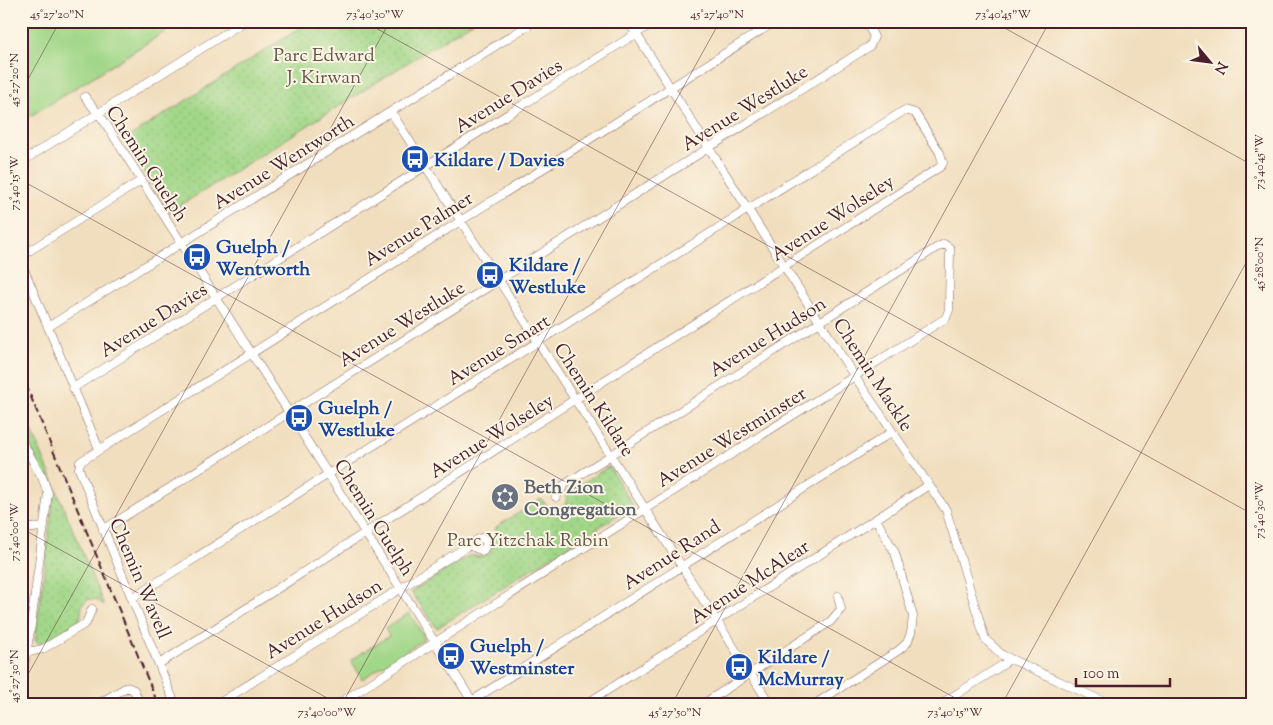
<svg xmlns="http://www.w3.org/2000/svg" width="1273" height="725" font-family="'Sorts Mill Goudy',serif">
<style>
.grass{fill:#a1d788;stroke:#767b5a}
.park{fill:url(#park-dots);stroke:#767b5a}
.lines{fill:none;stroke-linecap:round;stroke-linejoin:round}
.minor-casing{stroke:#84625e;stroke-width:9}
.minor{stroke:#fff;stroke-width:8}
.rail{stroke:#4a1f2b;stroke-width:2;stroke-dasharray:8 4;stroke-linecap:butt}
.ticks{fill:none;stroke:#4a1f2b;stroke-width:1;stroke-opacity:0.45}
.labels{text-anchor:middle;stroke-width:4;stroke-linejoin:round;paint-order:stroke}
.park-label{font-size:19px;fill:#645647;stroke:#fcf5e5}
.street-label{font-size:19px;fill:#4a1f2b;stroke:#fcf5e5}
.transit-label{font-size:19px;font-weight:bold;fill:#164399;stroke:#fcf5e5;text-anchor:start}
.worship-label{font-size:19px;font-weight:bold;fill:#5b616d;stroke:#fcf5e5;text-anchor:start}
.neatline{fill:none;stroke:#4a1f2b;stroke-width:2}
.ticks-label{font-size:12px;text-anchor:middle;fill:#4a1f2b}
</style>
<defs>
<pattern id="park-dots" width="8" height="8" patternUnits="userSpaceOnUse" patternTransform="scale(1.25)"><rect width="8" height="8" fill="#a1d788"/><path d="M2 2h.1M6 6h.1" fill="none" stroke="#8cb876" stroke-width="1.8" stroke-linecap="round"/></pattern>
</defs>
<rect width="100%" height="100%" fill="#fcf5e5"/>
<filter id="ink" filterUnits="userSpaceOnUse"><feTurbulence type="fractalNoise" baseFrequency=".02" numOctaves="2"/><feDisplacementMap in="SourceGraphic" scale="10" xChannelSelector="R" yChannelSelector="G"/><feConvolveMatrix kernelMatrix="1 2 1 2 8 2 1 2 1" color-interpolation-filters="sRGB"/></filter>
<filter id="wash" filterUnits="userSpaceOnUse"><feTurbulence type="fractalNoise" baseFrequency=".0096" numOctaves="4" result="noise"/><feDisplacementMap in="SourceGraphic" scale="20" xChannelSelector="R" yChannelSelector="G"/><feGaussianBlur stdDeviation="1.12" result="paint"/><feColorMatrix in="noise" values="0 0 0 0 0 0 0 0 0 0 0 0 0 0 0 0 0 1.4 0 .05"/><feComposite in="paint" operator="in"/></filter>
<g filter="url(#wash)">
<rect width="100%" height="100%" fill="#f1debe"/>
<path class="grass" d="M 21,21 L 182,21 L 21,122 Z
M 409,613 L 424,636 L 423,640 L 362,679 L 351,660 L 389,636 L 385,629 Z"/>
<path class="park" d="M 311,21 L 474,21 L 170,212 L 124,140 Z
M 21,404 L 104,605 L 97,600 L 88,599 L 82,605 L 80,620 L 43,644 L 35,641 L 54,493 L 21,435 Z
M 609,466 L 633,506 L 437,628 L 411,592 L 470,555 L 480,557 L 487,555 L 493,546 L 496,527 L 541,499 L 551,510 L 560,508 L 566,504 L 567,493 Z"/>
</g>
<g filter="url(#ink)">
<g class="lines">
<defs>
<path id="minor" d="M 628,21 L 851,371 L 946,510 L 985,639 L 1002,655 L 1109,704
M 85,97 L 104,121 L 474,704
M 391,112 L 770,704
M 21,162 L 245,21
M 48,327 L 535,21
M 73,388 L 656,21
M 21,440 L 42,477 L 48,493 L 31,625 L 21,683
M 99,449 L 21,262 L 23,255 L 29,251 L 142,180
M 103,530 L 870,46 L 874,37 L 866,21
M 21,532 L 31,528 L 44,527
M 132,598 L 905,110 L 915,113 L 940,153 L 943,163 L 940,167 L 159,664
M 21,648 L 33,651 L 43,649 L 86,623 L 92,609
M 98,704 L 127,687 L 134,690 L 140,704
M 175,704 L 79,469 L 80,462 L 776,21
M 218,704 L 466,547 C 473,545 475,538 483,538 L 487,543 L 483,551 L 471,546
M 338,704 L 946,318 L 949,310 L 950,248 L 944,244 L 936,248 L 564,485 L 556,497
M 467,704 L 892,432
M 586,704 L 929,485
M 703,704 L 830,622 L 841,609 L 838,596
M 815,704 L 899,650 L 907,643 L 911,633 L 913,616 L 895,553 L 876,519
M 941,704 L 1004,664 L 1009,658"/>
</defs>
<use href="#minor" class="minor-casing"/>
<use href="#minor" class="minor"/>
<path class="rail" d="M 21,373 L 158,704"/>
</g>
</g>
<path class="ticks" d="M 363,21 L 1252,514M 992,21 L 1252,165M 21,92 L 60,21M 21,180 L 966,704M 21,528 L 338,704M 21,687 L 390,21M 342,704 L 720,21M 672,704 L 1050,21M 1002,704 L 1252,252"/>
<defs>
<symbol id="bus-disc" viewBox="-11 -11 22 22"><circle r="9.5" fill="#1a4fb4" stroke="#fcf5e5"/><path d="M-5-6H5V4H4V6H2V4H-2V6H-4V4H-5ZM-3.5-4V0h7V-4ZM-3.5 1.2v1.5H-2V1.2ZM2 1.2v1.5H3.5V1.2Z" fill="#fff"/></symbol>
<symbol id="synagogue-disc" viewBox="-11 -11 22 22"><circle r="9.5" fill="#6b7280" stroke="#fcf5e5"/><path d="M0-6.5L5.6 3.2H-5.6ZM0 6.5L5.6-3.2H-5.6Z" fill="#fff"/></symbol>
</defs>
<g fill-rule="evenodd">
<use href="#bus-disc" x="399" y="143" width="32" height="32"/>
<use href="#bus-disc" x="181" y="241" width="32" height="32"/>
<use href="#bus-disc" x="474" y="259" width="32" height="32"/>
<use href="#bus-disc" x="283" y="402" width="32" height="32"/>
<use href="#synagogue-disc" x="489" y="481" width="32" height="32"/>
<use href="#bus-disc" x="435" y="640" width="32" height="32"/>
<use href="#bus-disc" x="723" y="651" width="32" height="32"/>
</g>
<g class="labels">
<g class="park-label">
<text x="324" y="61">Parc Edward<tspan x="324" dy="22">J. Kirwan</tspan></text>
<text x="528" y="546">Parc Yitzchak Rabin</text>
</g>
<g class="street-label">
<text transform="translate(508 95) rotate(-32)" y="7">Avenue Davies</text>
<text transform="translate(744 107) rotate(-32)" y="7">Avenue Westluke</text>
<text transform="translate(283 161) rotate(-32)" y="7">Avenue Wentworth</text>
<text transform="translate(148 163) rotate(57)" y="7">Chemin Guelph</text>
<text transform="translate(832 217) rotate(-33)" y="7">Avenue Wolseley</text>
<text transform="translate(418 228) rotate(-32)" y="7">Avenue Palmer</text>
<text transform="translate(153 319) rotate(-32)" y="7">Avenue Davies</text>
<text transform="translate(401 323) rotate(-32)" y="7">Avenue Westluke</text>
<text transform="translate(767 336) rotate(-32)" y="7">Avenue Hudson</text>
<text transform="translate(498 349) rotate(-32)" y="7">Avenue Smart</text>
<text transform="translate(874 374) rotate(57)" y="7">Chemin Mackle</text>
<text transform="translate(595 399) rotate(57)" y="7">Chemin Kildare</text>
<text transform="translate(491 435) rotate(-32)" y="7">Avenue Wolseley</text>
<text transform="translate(731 436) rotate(-32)" y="7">Avenue Westminster</text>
<text transform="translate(375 517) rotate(58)" y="7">Chemin Guelph</text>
<text transform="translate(671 554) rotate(-33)" y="7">Avenue Rand</text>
<text transform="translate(141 578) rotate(67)" y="7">Chemin Wavell</text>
<text transform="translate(749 581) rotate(-33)" y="7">Avenue McAlear</text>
<text transform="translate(323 618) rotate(-32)" y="7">Avenue Hudson</text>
</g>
<g class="transit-label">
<text x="434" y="166">Kildare / Davies</text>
<text x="216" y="253">Guelph /<tspan x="216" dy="22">Wentworth</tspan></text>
<text x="509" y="271">Kildare /<tspan x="509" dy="22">Westluke</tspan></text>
<text x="318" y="414">Guelph /<tspan x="318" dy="22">Westluke</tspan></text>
<text x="470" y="652">Guelph /<tspan x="470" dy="22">Westminster</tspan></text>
<text x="758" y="663">Kildare /<tspan x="758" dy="22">McMurray</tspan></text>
</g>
<g class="worship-label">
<text x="524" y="493">Beth Zion<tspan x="524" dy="22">Congregation</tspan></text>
</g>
</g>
<rect width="1273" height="725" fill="none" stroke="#fcf5e5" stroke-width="55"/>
<g transform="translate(1210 62) rotate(119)" stroke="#fcf5e5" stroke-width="4" paint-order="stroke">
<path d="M0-4L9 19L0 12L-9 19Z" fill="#4a1f2b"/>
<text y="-8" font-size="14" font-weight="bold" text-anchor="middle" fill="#4a1f2b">N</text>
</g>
<path d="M1076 678v8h94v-8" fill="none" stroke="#4a1f2b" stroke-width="2.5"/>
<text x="1083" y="678" font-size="15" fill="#4a1f2b" stroke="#fcf5e5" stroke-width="4" paint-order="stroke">100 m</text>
<rect x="28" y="28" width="1218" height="670" class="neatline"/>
<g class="ticks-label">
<text x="57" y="18">45°27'20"N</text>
<text x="375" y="18">73°40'30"W</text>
<text x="717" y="18">45°27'40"N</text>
<text x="1003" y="18">73°40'45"W</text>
<text transform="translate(14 80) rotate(-90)" y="4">45°27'20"N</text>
<text transform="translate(1259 162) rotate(-90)" y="4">73°40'45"W</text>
<text transform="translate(14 183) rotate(-90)" y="4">73°40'15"W</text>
<text transform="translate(1259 264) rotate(-90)" y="4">45°28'00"N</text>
<text transform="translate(1259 510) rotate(-90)" y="4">73°40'30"W</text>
<text transform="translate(14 532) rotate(-90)" y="4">73°40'00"W</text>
<text transform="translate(14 676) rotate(-90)" y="4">45°27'30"N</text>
<text x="327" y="716">73°40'00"W</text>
<text x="675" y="716">45°27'50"N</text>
<text x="955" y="716">73°40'15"W</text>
</g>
</svg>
